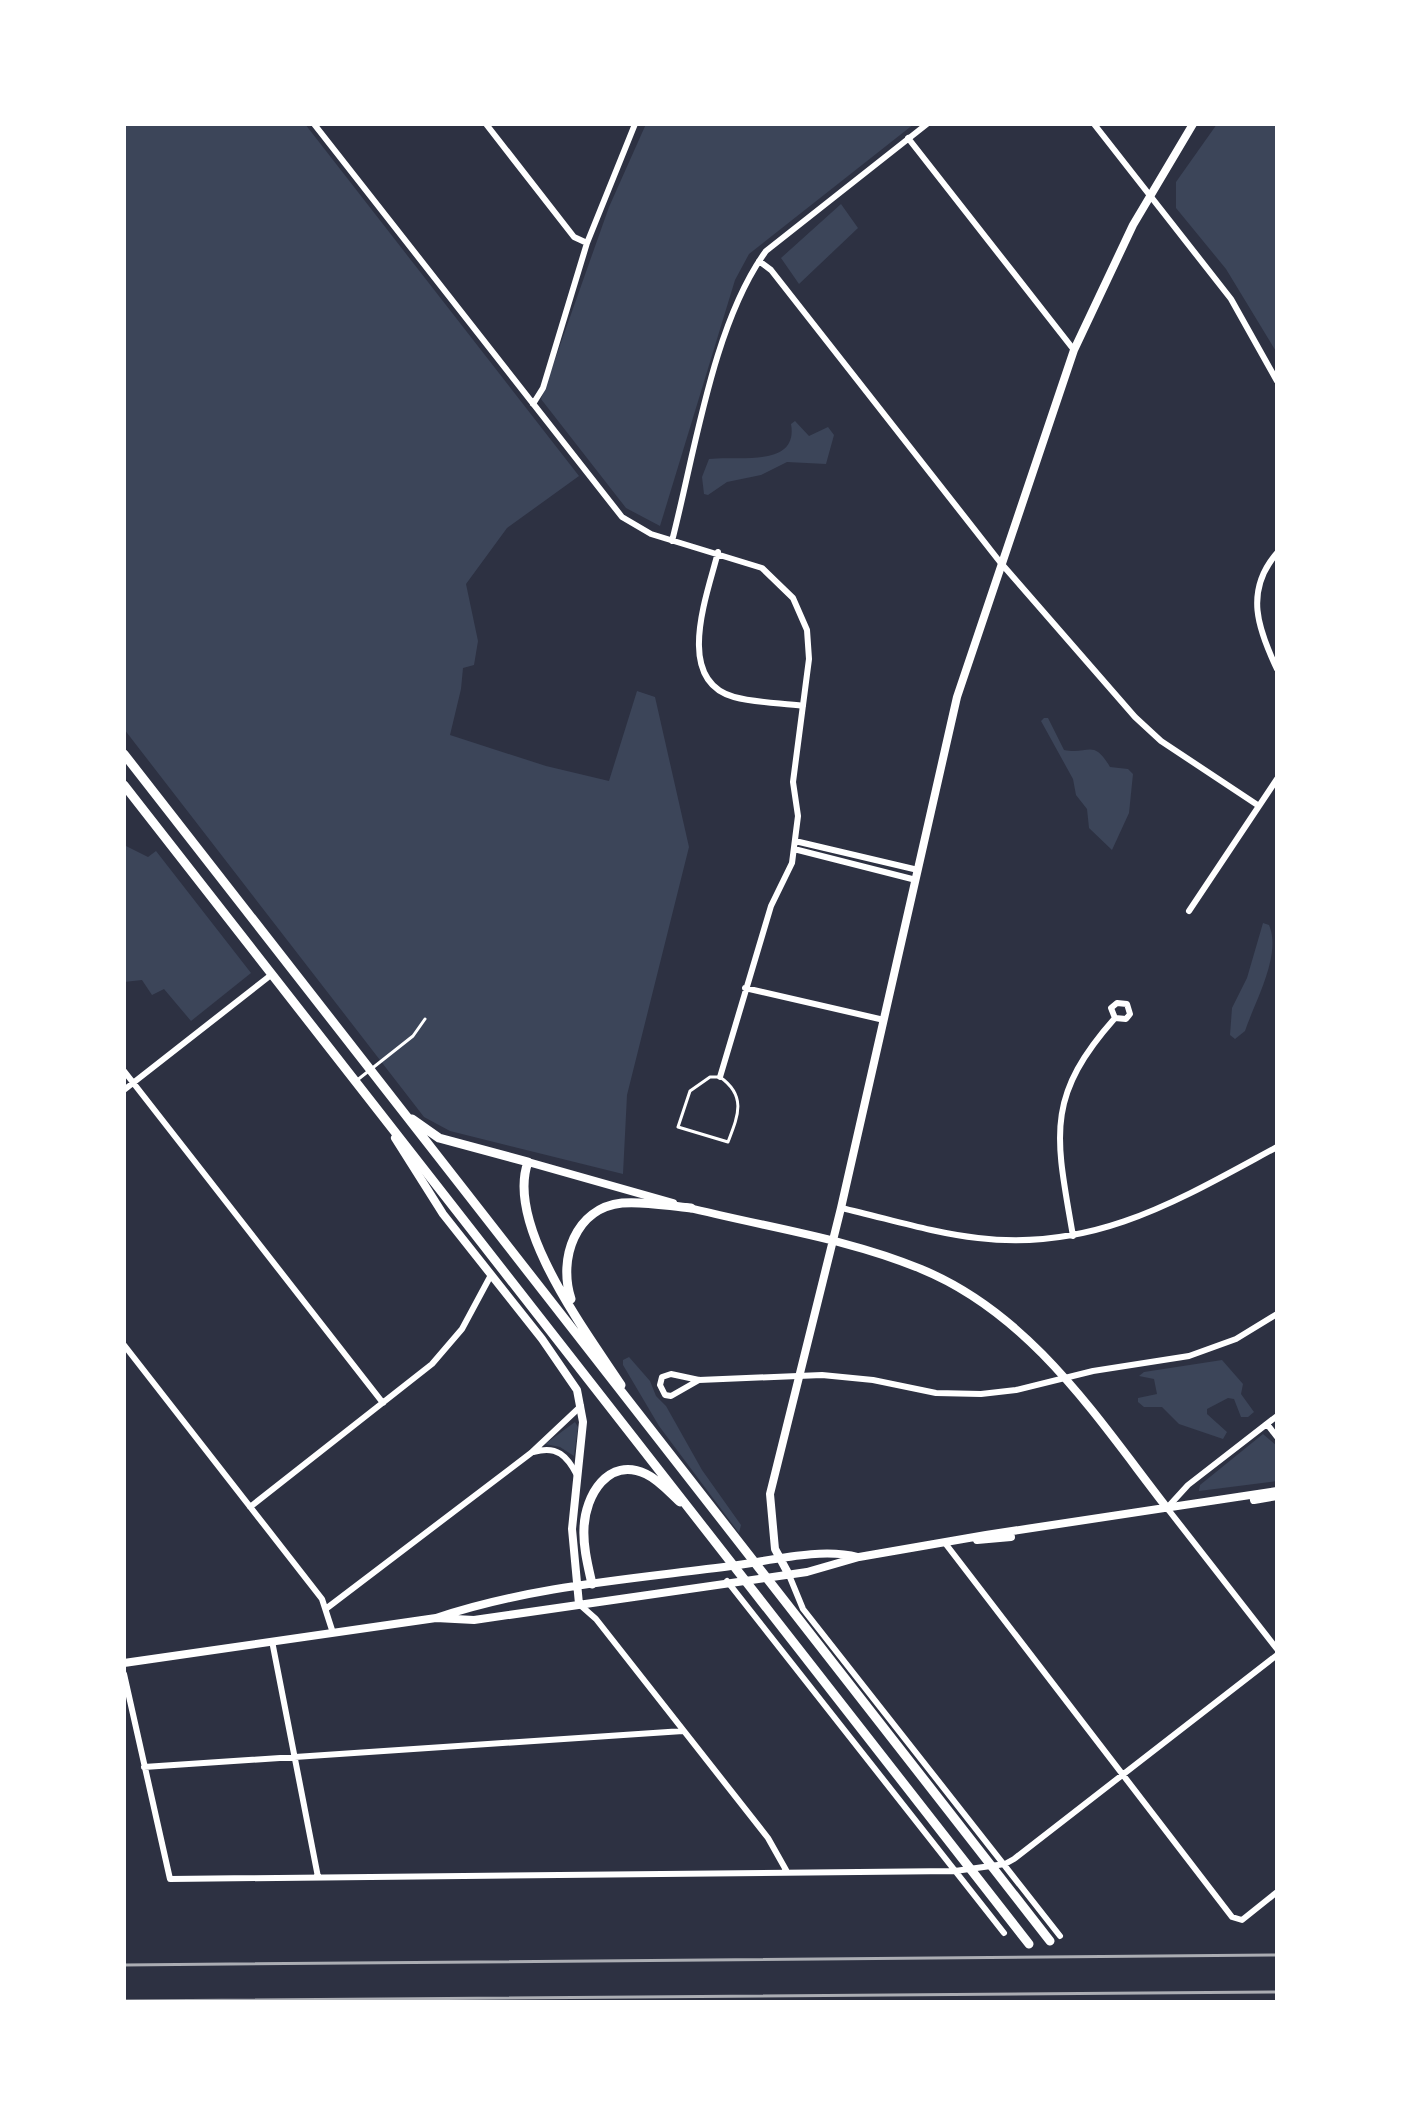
<svg xmlns="http://www.w3.org/2000/svg" width="1401" height="2126" font-family="Merriweather,serif">
<style>
.green{fill:#3c4559}
.lines{fill:none;stroke-linecap:round;stroke-linejoin:round}
.service{stroke:#fff;stroke-width:3}
.minor{stroke:#fff;stroke-width:6}
.secondary{stroke:#fff;stroke-width:8}
.primary{stroke:#fff;stroke-width:9}
.rail{stroke:#abadb3;stroke-width:3}
</style>
<rect width="100%" height="100%" fill="#2d3142"/>
<path class="green" d="M 124,124 L 305,124 L 579,476 L 507,528 L 466,584 L 478,641 L 474,665 L 463,668 L 461,689 L 450,735 L 546,766 L 609,781 L 637,691 L 655,697 L 689,847 L 627,1095 L 623,1174 L 450,1131 L 424,1117 L 124,729 Z
M 646,124 L 914,124 L 749,254 L 735,280 L 660,526 L 626,508 L 541,399 L 609,207 Z
M 1217,124 L 1277,124 L 1277,353 L 1226,269 L 1176,208 L 1176,182 Z
M 841,204 L 858,228 L 799,284 L 781,258 Z
M 795,421 L 809,436 L 828,427 L 834,435 L 826,464 L 787,462 L 761,475 L 727,482 L 708,495 L 704,494 L 702,477 L 709,459 C 736,455 799,469 791,424 Z
M 1044,718 L 1048,718 L 1064,750 C 1089,755 1093,738 1110,767 L 1128,769 L 1133,774 L 1129,813 L 1112,850 L 1089,828 L 1087,809 L 1076,795 L 1073,779 L 1041,721 Z
M 124,845 L 148,857 L 156,851 L 251,973 L 191,1021 L 164,989 L 152,995 L 142,980 L 124,982 Z
M 1263,923 L 1269,925 C 1282,955 1255,1001 1245,1031 L 1235,1039 L 1230,1035 L 1232,1008 L 1247,978 Z
M 629,1357 L 650,1381 L 656,1396 L 666,1406 L 702,1470 L 741,1525 L 739,1533 L 659,1426 L 623,1365 L 623,1360 Z
M 1222,1360 L 1243,1384 L 1241,1394 L 1254,1412 L 1248,1417 L 1241,1417 L 1234,1399 L 1228,1398 L 1207,1409 L 1207,1414 L 1227,1432 L 1223,1439 L 1179,1424 L 1162,1407 L 1144,1407 L 1138,1402 L 1138,1398 L 1157,1394 L 1154,1379 L 1139,1376 L 1144,1372 Z
M 575,1422 L 578,1427 L 574,1456 L 560,1447 L 545,1444 Z
M 1263,1434 L 1277,1446 L 1277,1481 L 1199,1491 L 1200,1485 Z"/>
<g class="lines">
<path class="service" d="M 710,1077 L 720,1077 C 747,1096 738,1116 728,1142 L 678,1127 L 690,1091 Z
M 356,1081 L 413,1036 L 425,1019"/>
<path class="minor" d="M 314,124 L 622,517 L 651,534 L 762,568 L 793,598 L 807,630 L 809,659 L 793,782 L 798,816 L 792,863 L 771,906 L 720,1077
M 486,124 L 574,237 L 587,243
M 1094,124 L 1231,299 L 1277,381
M 908,138 L 1074,350
M 759,261 L 771,270 L 1000,562 L 1135,717 L 1161,741 L 1259,806
M 533,404 L 543,388 L 587,243 L 635,124
M 672,541 C 695,452 713,324 766,251 L 927,124
M 718,552 C 708,593 673,680 734,697 C 756,703 781,703 803,706
M 1277,553 C 1244,591 1258,629 1277,669
M 795,841 L 918,870
M 794,849 L 916,880
M 1189,911 L 1277,779
M 745,988 L 884,1020
M 124,1071 L 383,1403
M 124,1090 L 271,975
M 841,1208 C 886,1218 932,1233 978,1238 C 1095,1252 1179,1200 1277,1147
M 1073,1236 C 1056,1137 1044,1098 1115,1018 L 1111,1008 L 1117,1003 L 1127,1004 L 1130,1014 L 1126,1019 L 1115,1018
M 124,1345 L 322,1599 L 333,1633
M 699,1380 L 671,1396 L 665,1395 L 660,1385 L 662,1377 L 671,1374 L 699,1380 L 822,1375 L 873,1380 L 936,1393 L 981,1394 L 1016,1390 L 1093,1371 L 1189,1356 L 1236,1339 L 1277,1314
M 1277,1416 L 1188,1485 L 1167,1508 L 1277,1649
M 1267,1424 L 1277,1437
M 534,1452 C 557,1445 567,1456 577,1475
M 250,1507 L 432,1364 L 462,1329 L 491,1275
M 945,1543 L 1232,1917 L 1242,1920 L 1277,1892
M 789,1575 L 803,1609 L 1060,1936
M 727,1581 L 1004,1933
M 579,1604 L 596,1619 L 768,1838 L 786,1870
M 327,1608 L 531,1453 L 581,1406
M 272,1641 L 318,1877
M 124,1674 L 170,1879 L 955,1871 L 1005,1864 L 1014,1859 L 1277,1655
M 144,1767 L 683,1731"/>
<path class="secondary" d="M 395,1138 L 443,1214 L 542,1339 L 577,1390 L 583,1422 L 572,1529 L 579,1604
M 528,1162 L 673,1203
M 686,1207 C 764,1227 847,1238 921,1269 C 1031,1314 1097,1418 1167,1508
M 1254,1500 L 1277,1496
M 977,1540 L 1011,1537
M 789,1575 L 775,1549 L 770,1494 L 841,1208 L 957,697 L 1074,350 L 1133,225 L 1193,124
M 436,1618 L 474,1620 L 807,1572 L 859,1557 L 986,1535 L 1277,1491
M 124,1663 L 436,1618 C 531,1586 632,1579 731,1566 C 770,1561 820,1547 858,1557"/>
<path class="primary" d="M 124,754 L 1050,1941
M 124,785 L 1029,1944
M 412,1119 L 439,1138 L 528,1162 C 505,1225 587,1333 621,1385
M 571,1299 C 558,1259 575,1208 622,1203 C 645,1201 668,1206 691,1208
M 592,1584 C 588,1566 583,1547 584,1528 C 585,1496 608,1456 646,1474 C 659,1480 670,1493 680,1502"/>
<path class="rail" d="M 124,1965 L 1277,1955
M 124,2001 L 1277,1992"/>
</g>
<rect width="1401" height="2126" fill="none" stroke="#ffffff" stroke-width="252"/>
</svg>
